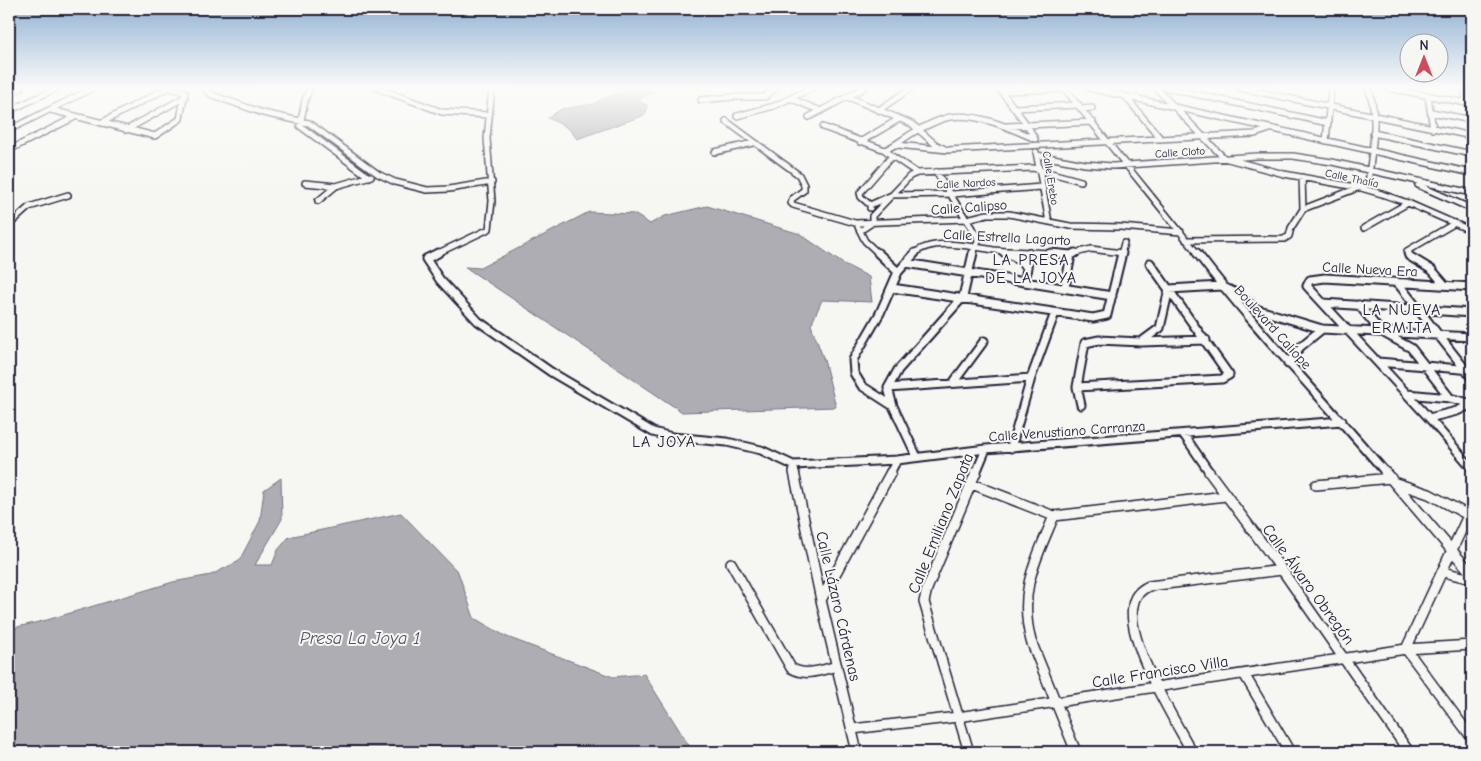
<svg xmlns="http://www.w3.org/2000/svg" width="1481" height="761" font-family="'Comic Neue',sans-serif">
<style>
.water{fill:#adadb3;stroke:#757583}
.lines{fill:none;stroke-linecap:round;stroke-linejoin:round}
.street-far2-casing{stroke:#22223b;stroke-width:8}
.street-far1-casing{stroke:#22223b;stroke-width:11}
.street-casing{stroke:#22223b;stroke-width:12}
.street-far2{stroke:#f6f6f2;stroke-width:5}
.street-far1{stroke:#f6f6f2;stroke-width:7}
.street{stroke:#f6f6f2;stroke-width:9}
.labels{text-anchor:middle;stroke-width:4;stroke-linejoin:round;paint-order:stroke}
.far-street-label{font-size:11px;fill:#22223b;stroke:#f6f6f2}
.street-label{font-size:14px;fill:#22223b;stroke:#f6f6f2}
.quarter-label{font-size:16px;letter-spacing:1px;fill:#22223b;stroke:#f6f6f2}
.near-street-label{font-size:16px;fill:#22223b;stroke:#f6f6f2}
.near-water-label{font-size:18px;font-style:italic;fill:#535365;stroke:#f6f6f2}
</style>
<rect width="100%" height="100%" fill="#f6f6f2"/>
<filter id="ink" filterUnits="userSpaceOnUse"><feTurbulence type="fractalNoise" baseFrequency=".02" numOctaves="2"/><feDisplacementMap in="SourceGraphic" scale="10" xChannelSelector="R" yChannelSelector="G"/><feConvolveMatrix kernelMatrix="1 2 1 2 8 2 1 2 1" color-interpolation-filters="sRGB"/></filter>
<g filter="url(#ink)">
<path class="water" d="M 632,88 L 652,88 L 655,92 L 636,100 L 648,106 L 645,115 L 577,139 L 568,128 L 548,118 L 561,109 L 594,104 L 602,99 Z
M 707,206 L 800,234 L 842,263 L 869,277 L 872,302 L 822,300 L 811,325 L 824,360 L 836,407 L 682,412 L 465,267 L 480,268 L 589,212 L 634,214 L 650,224 L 665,216 Z
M 281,478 L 282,519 L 255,565 L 272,565 L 278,550 L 289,537 L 401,513 L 458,572 L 474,618 L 507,637 L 613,677 L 644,674 L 693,752 L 9,752 L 9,629 L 47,620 L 173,582 L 211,575 L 239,561 L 260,521 L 264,490 Z"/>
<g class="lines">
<defs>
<path id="street-far2" d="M 204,88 L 212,95 L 263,113 L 309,123 L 378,174 L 395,182 L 427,190 L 449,189 L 492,182
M 310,88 L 305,100 L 300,126 L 369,177
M 377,88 L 442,112 L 488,115
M 999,88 L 1027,125 L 1035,139
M 1064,88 L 1198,254
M 1089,88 L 1472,173
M 1156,88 L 1224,158 L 1284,174 L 1361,188 L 1382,194 L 1408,203 L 1472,231
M 1167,88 L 1328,123
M 1240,88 L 1472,136
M 1388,88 L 1472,104
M 1465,88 L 1465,103
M 1001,91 L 1064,89
M 9,94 L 21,88
M 1125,96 L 1161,139
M 1428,96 L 1433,129
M 848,97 L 912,124 L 935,144 L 945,149
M 792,99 L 821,111
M 701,100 L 732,97 L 765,97 L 775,88
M 1014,108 L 1079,105
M 1082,109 L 1092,108
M 51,110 L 155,136 L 180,119 L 185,92 L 170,88
M 879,110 L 911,88
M 9,111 L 57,88
M 1431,112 L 1472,120
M 737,116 L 774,106 L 812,88
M 809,117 L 864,88
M 726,121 L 799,175 L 804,185 L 804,190 L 792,199 L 791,203 L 793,205 L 855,223 L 967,219 L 987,214 L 1009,214 L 1070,226 L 1120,227 L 1181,232
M 101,123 L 167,88
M 1006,126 L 1093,122
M 823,127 L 885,150
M 9,130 L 93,88
M 126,130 L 185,97
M 1373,133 L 1472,154
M 1326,141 L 1331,88
M 860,142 L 899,119
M 897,145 L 948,150 L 1255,134 L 1270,129
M 9,150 L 75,117
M 715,152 L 753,143
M 1036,152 L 1049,222
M 1037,155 L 1085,164 L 1113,166 L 1257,156 L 1293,156 L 1332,162 L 1472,193
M 892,156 L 917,173
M 936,172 L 977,236 L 978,242 L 972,254
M 1302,177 L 1303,209
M 305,183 L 336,186
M 1418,185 L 1472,209
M 318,201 L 336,186 L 371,176
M 870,205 L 861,197 L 860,193 L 892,156 L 885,150 C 897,145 906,136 918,130 C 928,125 939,119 950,117 C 978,113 1010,128 1035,139
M 870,208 L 870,205 L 892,195 L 952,194 L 1041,187
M 9,225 L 29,207 L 68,195
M 858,227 L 865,241 L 879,254
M 1364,228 L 1408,203
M 860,231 L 872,223 L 872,216 L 910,176 L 917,173 L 1033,168 L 1081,181
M 1186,240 L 1284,239 L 1289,236 L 1291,228 L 1303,209 L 1368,184 C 1371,153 1380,117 1368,88
M 1002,252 L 1008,254
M 436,254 L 489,229 L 492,201 L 487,138 L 492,88
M 914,254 C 932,237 972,247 994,250 C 1017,252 1041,252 1065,254
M 1029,254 L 1029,251
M 1072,254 L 1091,249 L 1122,253
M 1121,254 L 1124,243
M 1408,254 L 1407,251 L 1455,223"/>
<path id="street-far1" d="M 438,253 L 426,259 L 440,280 L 478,321 L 551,372 L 653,432 L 672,437 L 727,442 L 761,450 L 793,465 L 897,460 L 986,449 L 1342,421
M 878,253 L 898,272
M 1005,253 L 1015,257 L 1027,267
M 1051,253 L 1071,255 L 1075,253
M 1197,253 C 1256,330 1323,399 1386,473
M 1408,253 L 1409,256 L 1432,270 L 1445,285
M 906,263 L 1112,296
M 1025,281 L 1029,253
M 1397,282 L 1472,378
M 1065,287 L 1071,255
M 1472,287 L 1325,278 L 1310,280 L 1307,286 L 1429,418 L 1472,468
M 892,288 L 1093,318 L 1107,315 L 1122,253
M 1323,303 L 1472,313
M 1359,305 L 1380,331 L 1411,348 L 1450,398
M 1141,342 L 1160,328 L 1169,289 L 1221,286 L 1236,293 L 1256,309 L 1322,329 L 1472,337
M 1378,362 L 1472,370
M 1288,364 L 1300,347 L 1322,329
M 953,383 L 984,341
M 1077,387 L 1222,379 L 1229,375 L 1150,263
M 888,388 L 1031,378
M 1407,394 L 1450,398 L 1472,404
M 1081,405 L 1077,387 L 1085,343 L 1099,340 L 1141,342 L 1206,340
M 893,406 L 862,386 L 854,373 L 853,360 L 880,313 L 898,272 L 915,253
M 1429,418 L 1457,411 L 1472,404
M 1184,435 L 1210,473
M 1011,448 L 1031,378 L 1055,313
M 917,457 L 893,406 L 888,388 L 898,370 L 963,297 L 973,253
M 793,465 L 795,473
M 890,473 L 897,460
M 976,473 L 986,449"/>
<path id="street" d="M 794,472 L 821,600 L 857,752
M 1209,472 L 1282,570 L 1409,752
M 1385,472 L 1472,574
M 1396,483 L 1429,494 L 1468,515
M 972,484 L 1054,516 L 1226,496
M 1316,485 L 1391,478
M 1472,507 L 1406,649 L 1472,738
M 1054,516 C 1035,562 1018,590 1031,641 L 1076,752
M 731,563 L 791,668 C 805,677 822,670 837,666
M 1443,572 L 1472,579
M 821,600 L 891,472
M 1244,674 L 1290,752
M 852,729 L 958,717 L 1406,649 L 1472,645
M 969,752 L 924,602 L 927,589 L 976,472
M 1192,752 C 1174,719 1126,642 1133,606 C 1134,596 1140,590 1149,586 L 1282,570"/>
</defs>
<use href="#street-far2" class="street-far2-casing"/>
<use href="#street-far1" class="street-far1-casing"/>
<use href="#street" class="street-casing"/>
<use href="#street-far2" class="street-far2"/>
<use href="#street-far1" class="street-far1"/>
<use href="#street" class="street"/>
</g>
</g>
<linearGradient id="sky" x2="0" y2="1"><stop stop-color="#90b1d3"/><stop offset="0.45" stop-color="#fbfbf9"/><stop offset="1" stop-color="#fbfbf9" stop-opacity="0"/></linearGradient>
<rect width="1481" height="195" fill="url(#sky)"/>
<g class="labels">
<g class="far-street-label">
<text transform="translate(1180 152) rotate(-4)" y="4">Calle Cloto</text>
<text transform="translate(1051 178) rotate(81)" y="4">Calle Erebo</text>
<text transform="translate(1352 178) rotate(12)" y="4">Calle Thalía</text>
<text transform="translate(966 183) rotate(-3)" y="4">Calle Nardos</text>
</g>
<g class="street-label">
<text transform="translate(969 207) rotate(-4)" y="5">Calle Calipso</text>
<text transform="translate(1007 237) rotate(3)" y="5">Calle Estrella Lagarto</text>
<text transform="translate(1370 269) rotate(3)" y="5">Calle Nueva Era</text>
<text transform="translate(1273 327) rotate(48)" y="5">Boulevard Calíope</text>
<text transform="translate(1067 431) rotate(-4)" y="5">Calle Venustiano Carranza</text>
</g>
<g class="quarter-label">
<text x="1031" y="265">LA PRESA<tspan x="1031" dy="18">DE LA JOYA</tspan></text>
<text x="1402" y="315">LA NUEVA<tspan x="1402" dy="18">ERMITA</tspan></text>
<text x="664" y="447">LA JOYA</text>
</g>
<g class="near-street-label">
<text transform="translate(940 523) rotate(-68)" y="6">Calle Emiliano Zapata</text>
<text transform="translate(1309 584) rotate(54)" y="6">Calle Álvaro Obregón</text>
<text transform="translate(839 606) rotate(77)" y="6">Calle Lázaro Cárdenas</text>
<text transform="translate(1160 671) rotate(-9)" y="6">Calle Francisco Villa</text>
</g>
<g class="near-water-label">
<text x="360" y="644">Presa La Joya 1</text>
</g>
</g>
<rect width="1481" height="761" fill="none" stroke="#f6f6f2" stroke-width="30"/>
<rect x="15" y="15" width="1451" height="731" fill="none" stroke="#22223b" stroke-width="2" filter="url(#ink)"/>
<g transform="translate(1424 58)"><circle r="24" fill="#f6f6f2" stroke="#a1a1a9"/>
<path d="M0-4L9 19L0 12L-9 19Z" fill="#d1495b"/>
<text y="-8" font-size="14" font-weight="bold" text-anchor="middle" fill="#22223b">N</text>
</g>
</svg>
